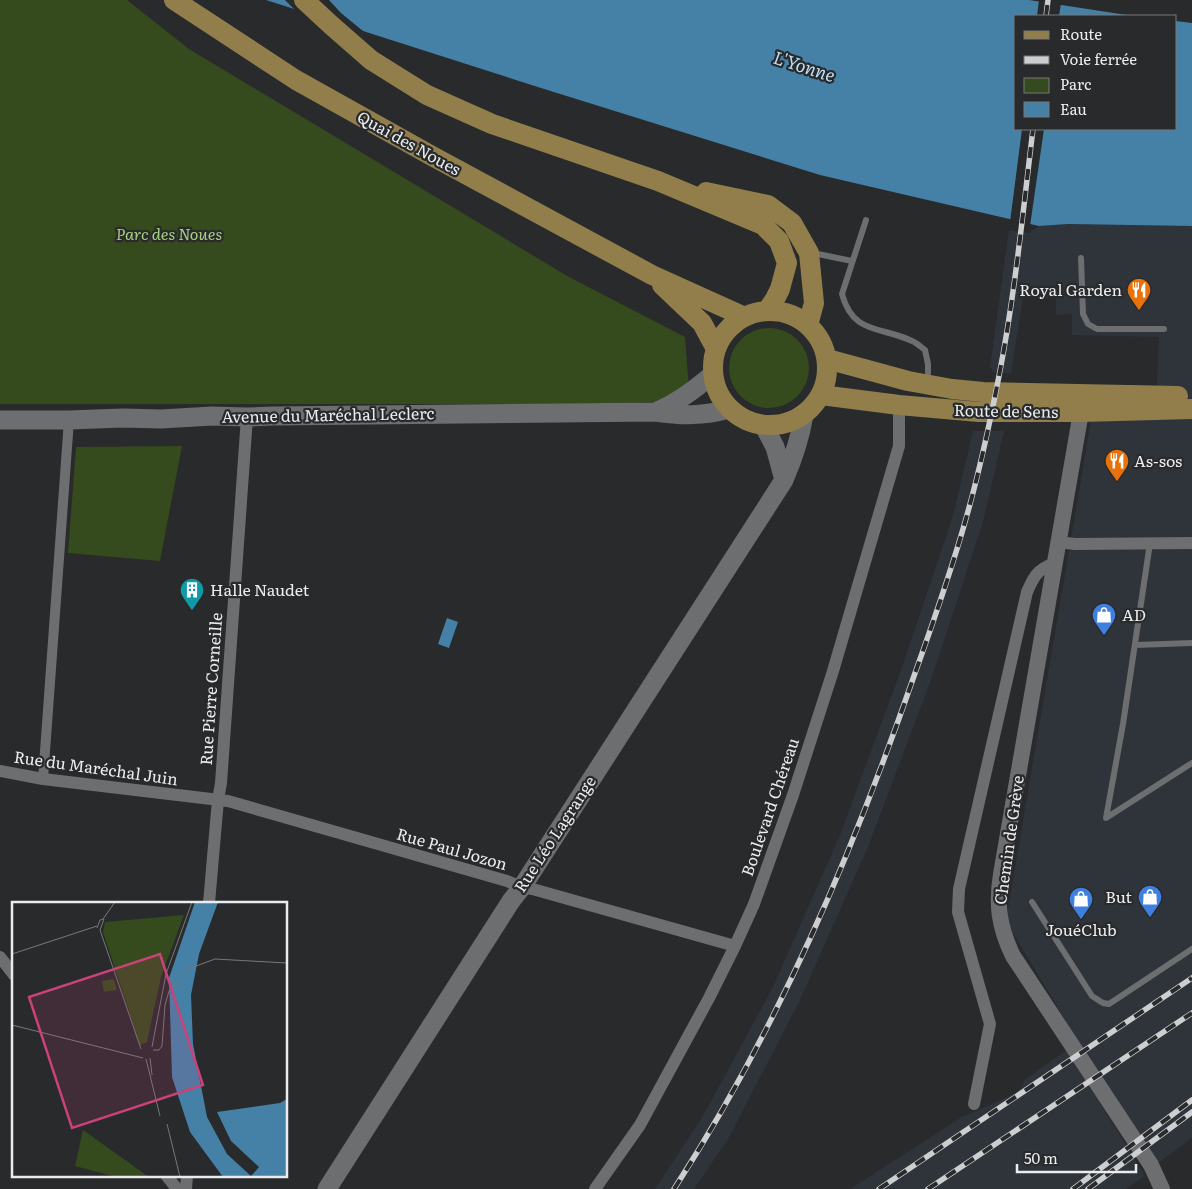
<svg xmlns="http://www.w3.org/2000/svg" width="1192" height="1189" font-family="Literata,serif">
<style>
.built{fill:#2f343b}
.green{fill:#354a1d}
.water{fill:#4580a7}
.pier{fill:#282a2c}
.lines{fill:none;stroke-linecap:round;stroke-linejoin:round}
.service{stroke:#6c6e70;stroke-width:6}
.pedestrian{stroke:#6c6e70;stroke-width:10}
.minor{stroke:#6c6e70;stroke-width:12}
.tertiary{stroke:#6c6e70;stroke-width:16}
.secondary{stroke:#6c6e70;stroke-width:19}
.primary{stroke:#917e4b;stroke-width:20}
.rail-casing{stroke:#cdced0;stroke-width:5.5}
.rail{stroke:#282a2c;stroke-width:4;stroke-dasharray:11;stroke-linecap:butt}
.labels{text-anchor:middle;stroke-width:4.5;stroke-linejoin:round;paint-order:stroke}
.street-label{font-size:16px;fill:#ebecee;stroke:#282a2c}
.park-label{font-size:16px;font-style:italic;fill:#a8d07e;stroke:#282a2c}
.poi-label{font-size:16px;fill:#ebecee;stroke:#282a2c;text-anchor:start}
.water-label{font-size:18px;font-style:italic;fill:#bfdff6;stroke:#282a2c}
.inset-road{fill:none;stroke:#76787a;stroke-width:1}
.view{fill:#ca4278;fill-opacity:0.15;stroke:#ca4278;stroke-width:2.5}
.inset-edge{fill:none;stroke:#ebecee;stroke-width:2.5}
</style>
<rect width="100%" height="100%" fill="#282a2c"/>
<path class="built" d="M 1068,224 L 1192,226 L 1192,1138 L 1157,1164 L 1079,1043 L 1006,921 L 1091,421 L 1157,386 L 1159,337 L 1072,335 L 1072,314 L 1056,315 L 1056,298 L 1023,297 L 1011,374 L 993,372 L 990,367 L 1009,230 L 1029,233 L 1039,226 Z
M 973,431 L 1004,431 L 983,522 L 931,680 L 868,847 L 799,1002 L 728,1139 L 694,1189 L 655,1189 L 703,1116 L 773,987 L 840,835 L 901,670 L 953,516 Z
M 1067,1050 L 1145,1176 L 1126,1189 L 850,1189 L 962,1117 L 1010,1096 L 1022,1088 L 1024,1080 Z"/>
<path class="green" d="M 0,0 L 127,0 L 189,49 L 569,277 L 685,337 L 690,402 L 543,404 L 0,404 Z
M729 368a40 40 0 1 1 80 0a40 40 0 1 1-80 0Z
M 182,446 L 160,561 L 68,553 L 76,447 Z"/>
<path class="water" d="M 266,0 L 1029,0 L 1133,16 L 1016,16 L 1016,129 L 1176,129 L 1176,21 L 1192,23 L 1192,226 L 1068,224 L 1039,226 L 820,175 L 541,88 Z
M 447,618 L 458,622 L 449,648 L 438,644 Z"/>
<path class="pier" d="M 285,0 L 329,0 L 341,13 L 369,36 L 297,12 Z
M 1039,0 L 1061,3 L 1059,16 L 1037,16 Z
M 1022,129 L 1044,129 L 1030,226 L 1010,222 Z"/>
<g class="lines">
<path class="service" d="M 866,220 L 842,294 C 853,335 881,326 912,341 C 917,343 921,347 925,350 L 928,364 L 928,373
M 813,253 L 852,261
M 1081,258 L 1083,314 L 1088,324 L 1097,329 L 1164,329
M 1150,543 L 1123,724 L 1106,818 L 1192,763
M 1135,645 L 1192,643
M 1032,902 L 1092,996 L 1103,1003 L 1109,1004 L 1192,949"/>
<path class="pedestrian" d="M 43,779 L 69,420"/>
<path class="minor" d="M 1058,542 L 1075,544 L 1192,543
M 0,771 L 43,779 L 228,801 L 507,881 L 522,887 L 536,890 L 735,946
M 209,903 L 218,800 L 221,783 L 247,417
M 0,957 L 14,975
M 974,1104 L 990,1024 L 958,912 L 959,889 L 1027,592 C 1034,576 1037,570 1054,563
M 166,1175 L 177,1189
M 186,1189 L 187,1175
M 595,1189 L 640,1125 L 709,998 L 735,946 L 754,904 L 793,795 L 833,671 L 899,446 L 899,405"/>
<path class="tertiary" d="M 1081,412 L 1001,874 C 996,905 999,927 1013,956 L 1151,1165 L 1162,1189"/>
<path class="secondary" d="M 656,412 C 678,402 694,390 713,374
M 0,420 L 69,420 L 123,418 L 161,419 L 212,416 L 247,417 L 273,416 L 656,412 C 682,416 703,416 729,409
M 764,426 L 775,447 L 784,480
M 327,1189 L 511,901 L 522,887 L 784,480 C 794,457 800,439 804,415"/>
<path class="primary" d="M 174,0 L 296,80 L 432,156 L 652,275 L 745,317
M 304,0 L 331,25 L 371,60 L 427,95 L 492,124 L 658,181 L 763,225 L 779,241 L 787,263 L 780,289 L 775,299 L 767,311
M 706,192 L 768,205 L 792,223 L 809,253 L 814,303 L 808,325
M 662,285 L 702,323 L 716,349
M713 368a57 57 0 1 1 114 0a57 57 0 1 1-114 0Z
M 827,359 L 908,381 L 952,389 L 983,392 L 1178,396
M 821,395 L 899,405 L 979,412 L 1081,412 L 1192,409"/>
<defs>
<path id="rail" d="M 1046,16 L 1048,0
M 674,1189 C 777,1030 852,855 914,676 C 933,623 952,569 967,515 C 980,469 990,422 999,376 C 1015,294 1023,211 1033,129
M 879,1189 L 1192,978
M 928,1189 L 1192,1013
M 1073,1189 L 1192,1100
M 1088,1189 L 1192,1112"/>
</defs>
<use href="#rail" class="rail-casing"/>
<use href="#rail" class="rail"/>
</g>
<defs>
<symbol id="restaurant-pin" viewBox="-11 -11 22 30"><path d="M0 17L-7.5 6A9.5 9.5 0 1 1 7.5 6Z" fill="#e8710a" stroke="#282a2c"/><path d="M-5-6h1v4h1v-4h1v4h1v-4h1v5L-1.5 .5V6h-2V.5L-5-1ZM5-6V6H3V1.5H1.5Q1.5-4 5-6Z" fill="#fff"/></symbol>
<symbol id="building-pin" viewBox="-11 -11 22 30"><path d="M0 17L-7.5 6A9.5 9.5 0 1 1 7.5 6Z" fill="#0f9aa8" stroke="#282a2c"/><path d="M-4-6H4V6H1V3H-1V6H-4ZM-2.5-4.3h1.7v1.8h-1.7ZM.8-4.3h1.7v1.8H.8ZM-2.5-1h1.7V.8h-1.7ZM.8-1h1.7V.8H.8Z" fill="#fff"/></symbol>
<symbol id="shop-pin" viewBox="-11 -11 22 30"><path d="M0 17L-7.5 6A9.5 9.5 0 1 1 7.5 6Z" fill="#3f7fe0" stroke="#282a2c"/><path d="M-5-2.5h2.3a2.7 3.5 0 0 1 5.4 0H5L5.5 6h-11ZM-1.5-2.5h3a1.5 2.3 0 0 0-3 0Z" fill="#fff"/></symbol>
</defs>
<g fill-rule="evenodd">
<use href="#restaurant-pin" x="1125" y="276" width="28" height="38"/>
<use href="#restaurant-pin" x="1103" y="447" width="28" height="38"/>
<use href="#building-pin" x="178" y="576" width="28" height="38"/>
<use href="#shop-pin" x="1090" y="601" width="28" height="38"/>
<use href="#shop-pin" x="1136" y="883" width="28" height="38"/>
<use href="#shop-pin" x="1067" y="885" width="28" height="38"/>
</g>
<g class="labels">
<g class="street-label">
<text transform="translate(409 143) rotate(29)" y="6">Quai des Noues</text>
<text transform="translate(1006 411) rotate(1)" y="6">Route de Sens</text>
<text transform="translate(328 415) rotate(-1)" y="6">Avenue du Maréchal Leclerc</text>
<text transform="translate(211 689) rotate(-86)" y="6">Rue Pierre Corneille</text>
<text transform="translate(96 768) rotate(8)" y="6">Rue du Maréchal Juin</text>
<text transform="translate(770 807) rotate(-71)" y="6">Boulevard Chéreau</text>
<text transform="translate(555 834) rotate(-57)" y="6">Rue Léo Lagrange</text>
<text transform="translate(1009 840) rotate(-82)" y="6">Chemin de Grève</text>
<text transform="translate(452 849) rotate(16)" y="6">Rue Paul Jozon</text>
</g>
<g class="park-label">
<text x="169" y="240">Parc des Noues</text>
</g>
<g class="poi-label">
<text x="1122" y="296" text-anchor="end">Royal Garden</text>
<text x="1134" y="467">As-sos</text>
<text x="210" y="596">Halle Naudet</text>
<text x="1122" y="621">AD</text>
<text x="1132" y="903" text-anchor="end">But</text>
<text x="1081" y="936" text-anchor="middle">JouéClub</text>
</g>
<g class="water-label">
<text transform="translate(804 67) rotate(18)" y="6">L'Yonne</text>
</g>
</g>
<g transform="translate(12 902)">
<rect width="275" height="275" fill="#282a2c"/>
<path d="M 172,13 L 149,75 L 135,140 L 128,143 L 91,30 L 93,20 ZM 102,77 L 105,88 L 92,90 L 90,79 ZM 71,228 L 137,275 L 104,275 L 63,264 Z" fill="#354a1d"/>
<path d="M 183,0 L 206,0 L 187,52 L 179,93 L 181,142 L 195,215 L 215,252 L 239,274 L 247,265 L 219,239 L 205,210 L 268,201 L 275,197 L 275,275 L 211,275 L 178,230 L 160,175 L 157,76 Z" fill="#4580a7"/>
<path class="inset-road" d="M 91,17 L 103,0M 85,26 L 88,18 L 92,17 L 88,28M 88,28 L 129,147M 0,52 L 85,24M 0,123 L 131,156M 140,145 L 154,72 L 180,0M 141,148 L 147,148 L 150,144 L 153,103 L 157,89 L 176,67 L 203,57 L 275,61M 138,156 L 140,173M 134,157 L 148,214M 155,222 L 168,275"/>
<path class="view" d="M 148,52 L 191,183 L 60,226 L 17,95 Z"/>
<rect width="275" height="275" class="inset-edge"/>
</g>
<rect x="1014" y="15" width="162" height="115" fill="#282a2c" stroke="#76787a"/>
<rect x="1024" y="31" width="25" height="8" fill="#917e4b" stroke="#76787a"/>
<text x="1060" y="40" font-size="15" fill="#ebecee">Route</text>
<rect x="1024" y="56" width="25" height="8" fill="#cdced0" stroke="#76787a"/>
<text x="1060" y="65" font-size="15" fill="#ebecee">Voie ferrée</text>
<rect x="1024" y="78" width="25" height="15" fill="#354a1d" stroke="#76787a"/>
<text x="1060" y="90" font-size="15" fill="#ebecee">Parc</text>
<rect x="1024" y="102" width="25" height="15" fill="#4580a7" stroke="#76787a"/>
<text x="1060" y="115" font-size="15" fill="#ebecee">Eau</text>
<path d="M1017 1164v8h119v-8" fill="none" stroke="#ebecee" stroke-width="2.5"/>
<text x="1024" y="1164" font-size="15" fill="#ebecee" stroke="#282a2c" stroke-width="4" paint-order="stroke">50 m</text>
</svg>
